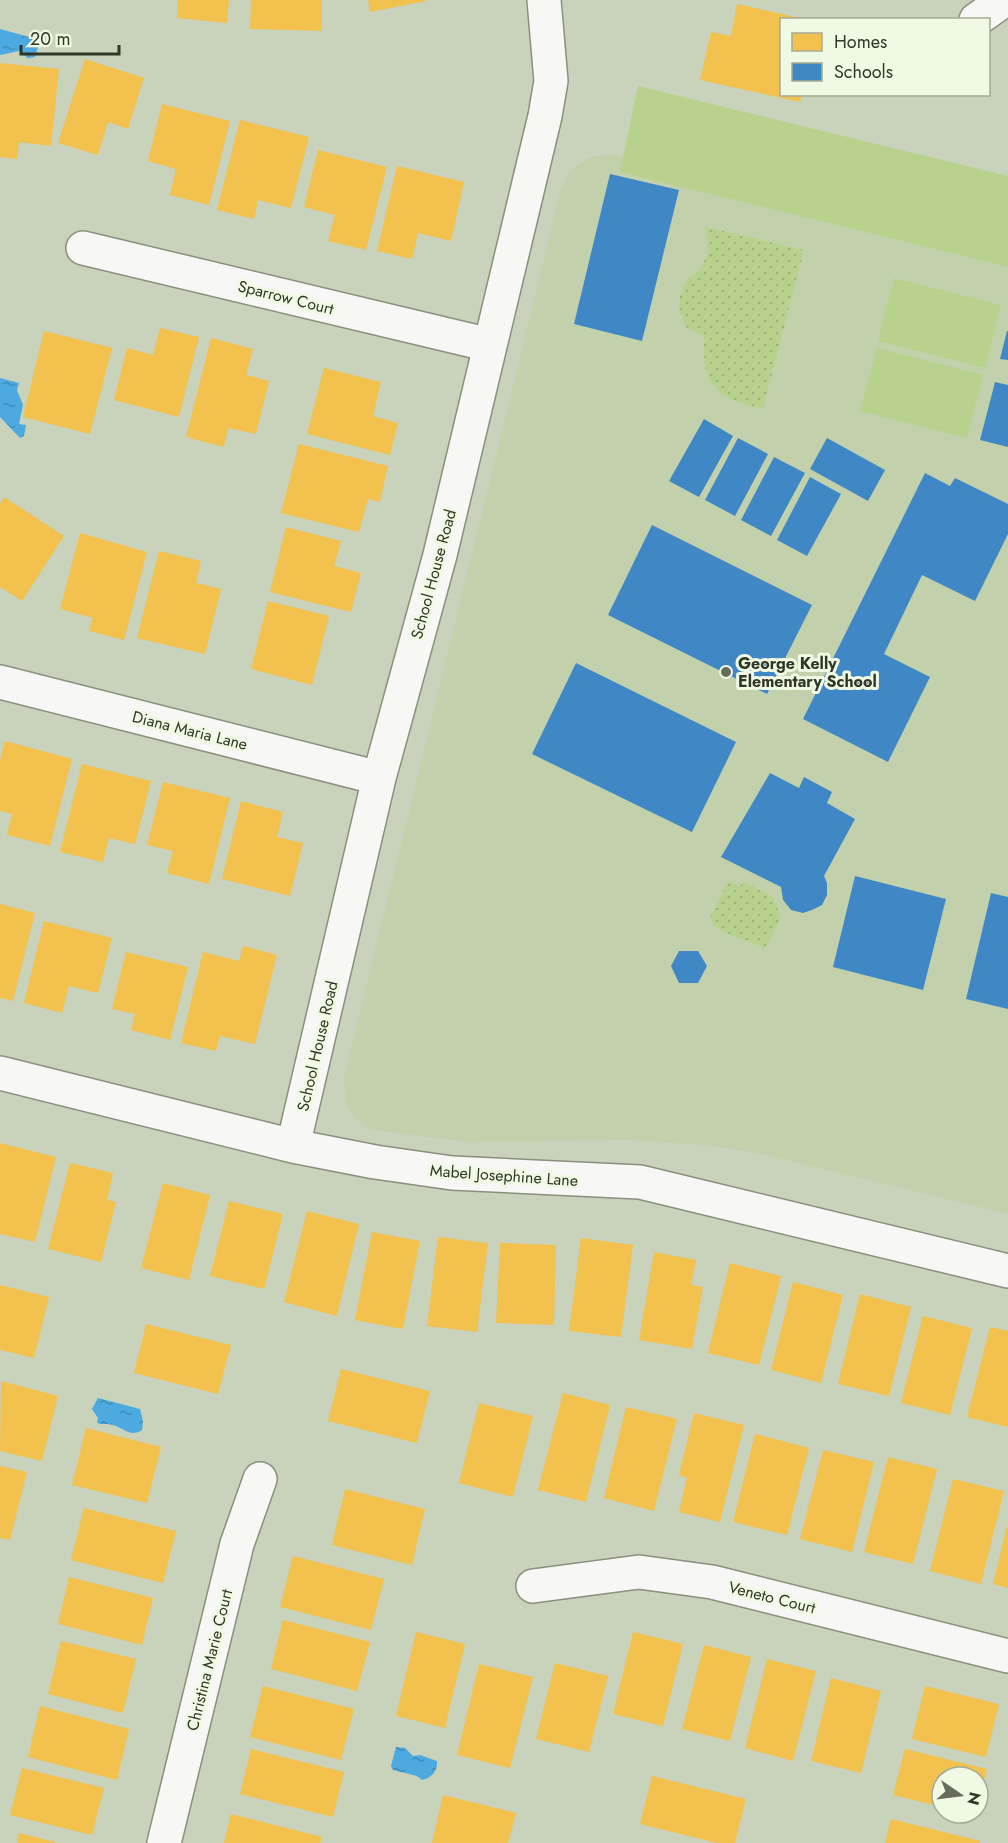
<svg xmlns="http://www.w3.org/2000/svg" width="1008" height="1843" font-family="Jost,sans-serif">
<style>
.built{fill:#c2d1ac}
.green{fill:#b8d28e}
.park{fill:url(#park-dots)}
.water{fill:url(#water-ripples)}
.homes{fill:#f2c14e}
.schools{fill:#3f88c5}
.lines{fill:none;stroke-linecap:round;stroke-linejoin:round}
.minor-casing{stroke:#89907e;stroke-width:36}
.minor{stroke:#f7f8f5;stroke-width:33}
.poi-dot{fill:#666d5a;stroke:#f0f9e3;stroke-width:2}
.labels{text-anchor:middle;stroke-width:6;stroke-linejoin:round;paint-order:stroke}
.street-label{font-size:16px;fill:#303726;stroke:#f0f9e3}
.poi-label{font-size:16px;font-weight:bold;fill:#303726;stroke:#f0f9e3;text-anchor:start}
</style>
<defs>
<pattern id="park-dots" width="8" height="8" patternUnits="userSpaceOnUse" patternTransform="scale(1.5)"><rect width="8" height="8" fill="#b8d28e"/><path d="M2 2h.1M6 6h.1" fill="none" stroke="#9eb57a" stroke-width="1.8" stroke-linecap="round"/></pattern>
<pattern id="water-ripples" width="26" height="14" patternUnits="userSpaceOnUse" patternTransform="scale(1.5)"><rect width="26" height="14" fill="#4caae1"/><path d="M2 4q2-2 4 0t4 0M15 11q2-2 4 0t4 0" fill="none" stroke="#408bb6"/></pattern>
</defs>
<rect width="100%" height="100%" fill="#c9d2bb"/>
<path class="built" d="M 608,154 L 624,156 L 620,172 L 1008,267 L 1008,1214 L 757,1153 L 703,1145 L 630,1140 L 467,1142 L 381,1131 L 368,1128 L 356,1119 L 345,1102 L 344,1077 L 561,189 L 570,171 L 580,163 L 590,157 Z"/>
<path class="green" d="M 638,86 L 1008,176 L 1008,267 L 620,172 Z
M 894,278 L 1001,305 L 985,368 L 878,341 Z
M 877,348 L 983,375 L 967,438 L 860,411 Z"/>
<path class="park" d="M 706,227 L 804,250 L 763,409 C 740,404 713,397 706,370 C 703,360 705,347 703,336 L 686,327 L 679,311 L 680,294 L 687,280 L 701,268 L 708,253 Z
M 729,880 L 740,886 L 744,881 L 771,896 L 781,916 L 766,948 L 734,937 L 713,925 L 710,918 Z"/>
<path class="water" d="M 0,29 L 33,38 L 38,47 L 35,57 L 28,58 L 19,51 L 0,55 Z
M 0,378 L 19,383 L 17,390 L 23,405 L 19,424 L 26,425 L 24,436 L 20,438 L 0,417 Z
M 98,1398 L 140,1409 L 143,1421 L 142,1430 C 130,1438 124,1428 113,1425 C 107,1423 103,1425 97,1423 L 98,1418 L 92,1409 Z
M 396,1747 L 405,1748 L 413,1756 L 420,1755 L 437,1761 C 438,1771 431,1778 422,1780 L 417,1776 L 393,1770 L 391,1766 Z"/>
<path class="homes" d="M 178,0 L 229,0 L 227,23 L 177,18 Z
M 251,0 L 322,0 L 322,31 L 250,29 Z
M 368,0 L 426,0 L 426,1 L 370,12 Z
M 737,4 L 804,19 L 782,20 L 782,94 L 802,94 L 800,102 L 700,80 L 711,32 L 731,36 Z
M 85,59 L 144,78 L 128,129 L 108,122 L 98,155 L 58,143 Z
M 0,63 L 59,69 L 51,146 L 19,142 L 17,159 L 0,157 Z
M 162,104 L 230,121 L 209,205 L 170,195 L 176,169 L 148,161 Z
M 240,120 L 309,137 L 291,208 L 258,200 L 254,219 L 217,210 Z
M 318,150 L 387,167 L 366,250 L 328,241 L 335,215 L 304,207 Z
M 397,166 L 464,182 L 451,241 L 418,233 L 412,259 L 377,251 Z
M 160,328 L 199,337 L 179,417 L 114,400 L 127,348 L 153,355 Z
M 44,331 L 112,348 L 90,434 L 23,417 Z
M 211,338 L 253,349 L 246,375 L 269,381 L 256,434 L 228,428 L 224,447 L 186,437 Z
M 324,368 L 381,382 L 373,416 L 398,423 L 390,455 L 307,434 Z
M 299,444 L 388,466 L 380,502 L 368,499 L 359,532 L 281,513 Z
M 4,497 L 64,536 L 22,601 L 0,587 L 0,504 Z
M 286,527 L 341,541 L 334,566 L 361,573 L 351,612 L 270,592 Z
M 80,533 L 147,552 L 124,640 L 89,631 L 93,618 L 60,609 Z
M 159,551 L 201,561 L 196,583 L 221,589 L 205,654 L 137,638 Z
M 268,601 L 329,616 L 312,685 L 251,669 Z
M 5,741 L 72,759 L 50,846 L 7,835 L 12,814 L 0,811 L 0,760 Z
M 82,764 L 151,781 L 135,844 L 109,838 L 103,862 L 60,852 Z
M 163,782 L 230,798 L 209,884 L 167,873 L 173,851 L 147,845 Z
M 241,801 L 283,812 L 277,837 L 303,843 L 290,896 L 222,879 Z
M 0,904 L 35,913 L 13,1001 L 0,998 Z
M 44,921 L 112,938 L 98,993 L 69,986 L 62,1013 L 24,1003 Z
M 243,946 L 277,955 L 255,1044 L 220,1036 L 216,1051 L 181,1043 L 203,952 L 239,961 Z
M 126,952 L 188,967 L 170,1040 L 131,1030 L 135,1014 L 112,1009 Z
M 0,1143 L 56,1157 L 35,1242 L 0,1234 Z
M 70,1163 L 113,1173 L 107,1200 L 116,1202 L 101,1262 L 48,1249 Z
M 163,1183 L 210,1195 L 189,1280 L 141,1268 Z
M 229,1201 L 283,1214 L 264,1289 L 210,1276 Z
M 307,1211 L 359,1224 L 337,1316 L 284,1302 Z
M 372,1232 L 420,1241 L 403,1329 L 355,1320 Z
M 438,1237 L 488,1243 L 477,1332 L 427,1326 Z
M 581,1238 L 633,1245 L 621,1337 L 569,1331 Z
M 500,1243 L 556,1245 L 554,1325 L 496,1323 Z
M 654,1252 L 696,1260 L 691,1285 L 703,1287 L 692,1349 L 639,1340 Z
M 730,1263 L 781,1276 L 759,1365 L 708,1353 Z
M 793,1282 L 843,1295 L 821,1383 L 771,1370 Z
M 0,1285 L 49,1297 L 34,1358 L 0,1350 Z
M 860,1294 L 911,1307 L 889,1396 L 838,1384 Z
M 923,1316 L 972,1328 L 950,1415 L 901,1403 Z
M 146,1324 L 231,1345 L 218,1394 L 134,1373 Z
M 990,1327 L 1008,1331 L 1008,1427 L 967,1417 Z
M 341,1369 L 430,1391 L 417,1443 L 328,1421 Z
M 1,1381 L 58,1396 L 42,1461 L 0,1451 Z
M 563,1393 L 610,1405 L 586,1502 L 538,1490 Z
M 479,1403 L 533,1416 L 513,1497 L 459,1483 Z
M 626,1407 L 677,1419 L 654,1511 L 604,1498 Z
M 694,1413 L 744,1425 L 720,1522 L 679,1512 L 687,1478 L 679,1475 Z
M 86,1428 L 161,1447 L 147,1503 L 72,1485 Z
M 755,1434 L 809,1448 L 787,1535 L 733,1522 Z
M 823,1450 L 874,1462 L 852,1552 L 800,1539 Z
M 888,1457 L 937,1469 L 913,1564 L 864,1552 Z
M 0,1466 L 27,1472 L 10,1540 L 0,1538 Z
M 953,1479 L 1004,1491 L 981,1584 L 930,1571 Z
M 345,1489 L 425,1509 L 412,1565 L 332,1545 Z
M 84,1508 L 176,1531 L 163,1583 L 71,1560 Z
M 1007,1526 L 1008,1527 L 1008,1588 L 993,1584 Z
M 293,1556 L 384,1579 L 371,1630 L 280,1607 Z
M 69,1577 L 153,1598 L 142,1645 L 58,1624 Z
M 283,1620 L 370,1642 L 357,1691 L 271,1669 Z
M 416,1632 L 465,1644 L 445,1728 L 396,1716 Z
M 633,1632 L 683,1644 L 663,1726 L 613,1714 Z
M 61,1641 L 136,1659 L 123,1713 L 48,1694 Z
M 704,1645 L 751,1657 L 730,1741 L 682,1729 Z
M 767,1659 L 816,1671 L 793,1761 L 745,1748 Z
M 555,1663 L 608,1676 L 589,1752 L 536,1739 Z
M 479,1664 L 533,1677 L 510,1768 L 457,1755 Z
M 831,1678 L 881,1691 L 861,1773 L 811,1761 Z
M 263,1686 L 354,1709 L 341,1760 L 250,1737 Z
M 925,1686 L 999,1704 L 986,1757 L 912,1739 Z
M 40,1706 L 129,1729 L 117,1780 L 28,1757 Z
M 251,1749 L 344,1772 L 333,1817 L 240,1794 Z
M 905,1749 L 987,1769 L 979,1800 L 978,1777 L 942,1777 L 942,1807 L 893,1795 Z
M 22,1768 L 104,1788 L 92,1835 L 10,1815 Z
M 652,1776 L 746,1799 L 735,1843 L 717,1843 L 640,1824 Z
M 443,1795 L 516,1813 L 508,1843 L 432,1843 Z
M 231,1814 L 322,1837 L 320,1843 L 224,1843 Z
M 891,1819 L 980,1841 L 980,1843 L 885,1843 Z
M 19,1833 L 55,1842 L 55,1843 L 17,1843 Z"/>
<path class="schools" d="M 610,174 L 679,190 L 642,341 L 574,324 Z
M 1007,331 L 1008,331 L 1008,360 L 1000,359 Z
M 995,382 L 1008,385 L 1008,447 L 980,440 Z
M 704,419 L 733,436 L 699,497 L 669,481 Z
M 738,438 L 768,454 L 735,516 L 705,500 Z
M 827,438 L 885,470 L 868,501 L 810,469 Z
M 774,457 L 805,473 L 771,536 L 741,520 Z
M 925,473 L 950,486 L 955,478 L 1008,504 L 1008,534 L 975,601 L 922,575 L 884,654 L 930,677 L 888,762 L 803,719 Z
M 810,477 L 841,494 L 807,556 L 777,540 Z
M 652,525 L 812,605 L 767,694 L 608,615 Z
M 576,663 L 736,742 L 692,832 L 532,754 Z
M 770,773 L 799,788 L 804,777 L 832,792 L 827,803 L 855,819 L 824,876 L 827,883 L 827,895 L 822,905 L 812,910 L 803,913 L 791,910 L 783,900 L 781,887 L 721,857 Z
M 855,876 L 946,899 L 923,990 L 833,967 Z
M 991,893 L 1008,897 L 1008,1009 L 966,999 Z
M 679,951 L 698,951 L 707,966 L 698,983 L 679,983 L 671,966 Z"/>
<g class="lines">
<defs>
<path id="minor" d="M 976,20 L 1004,0
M 83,248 L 490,345
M 0,682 L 379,778
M 0,1073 L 293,1146 L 375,1162 L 452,1173 L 640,1182 L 1008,1271
M 293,1146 L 379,778 L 440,555 L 545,116 L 551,81 L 544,0
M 533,1586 L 639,1572 L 712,1582 L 1008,1656
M 164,1843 L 237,1544 L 260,1479"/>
</defs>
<use href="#minor" class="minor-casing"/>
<use href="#minor" class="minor"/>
</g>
<circle class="poi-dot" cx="726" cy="672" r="6"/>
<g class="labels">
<g class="street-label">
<text transform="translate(286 297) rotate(14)" y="6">Sparrow Court</text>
<text transform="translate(433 574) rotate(-75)" y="6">School House Road</text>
<text transform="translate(190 730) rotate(14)" y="6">Diana Maria Lane</text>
<text transform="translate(317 1046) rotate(-77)" y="6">School House Road</text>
<text transform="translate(504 1175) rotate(4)" y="6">Mabel Josephine Lane</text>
<text transform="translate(772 1597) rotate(14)" y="6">Veneto Court</text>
<text transform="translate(209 1660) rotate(-76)" y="6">Christina Marie Court</text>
</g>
<g class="poi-label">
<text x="738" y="669">George Kelly<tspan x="738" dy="18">Elementary School</tspan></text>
</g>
</g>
<rect x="780" y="18" width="210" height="78" fill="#f0f9e3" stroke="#a3ab97" stroke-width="1.5"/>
<rect x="792" y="33" width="30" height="18" fill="#f2c14e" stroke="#a3ab97" stroke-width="1.5"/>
<text x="834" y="48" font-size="18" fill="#303726">Homes</text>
<rect x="792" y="63" width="30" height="18" fill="#3f88c5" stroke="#a3ab97" stroke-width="1.5"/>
<text x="834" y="78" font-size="18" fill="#303726">Schools</text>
<g transform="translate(960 1795) rotate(104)"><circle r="28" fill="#f0f9e3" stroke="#a3ab97" stroke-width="1.5"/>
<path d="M0-4.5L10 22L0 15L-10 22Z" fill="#666d5a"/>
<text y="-9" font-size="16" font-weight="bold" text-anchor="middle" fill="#303726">N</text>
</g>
<path d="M21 45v9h98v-9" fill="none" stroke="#303726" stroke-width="3"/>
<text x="30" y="45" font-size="18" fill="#303726" stroke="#f0f9e3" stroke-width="4.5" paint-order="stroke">20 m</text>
</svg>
